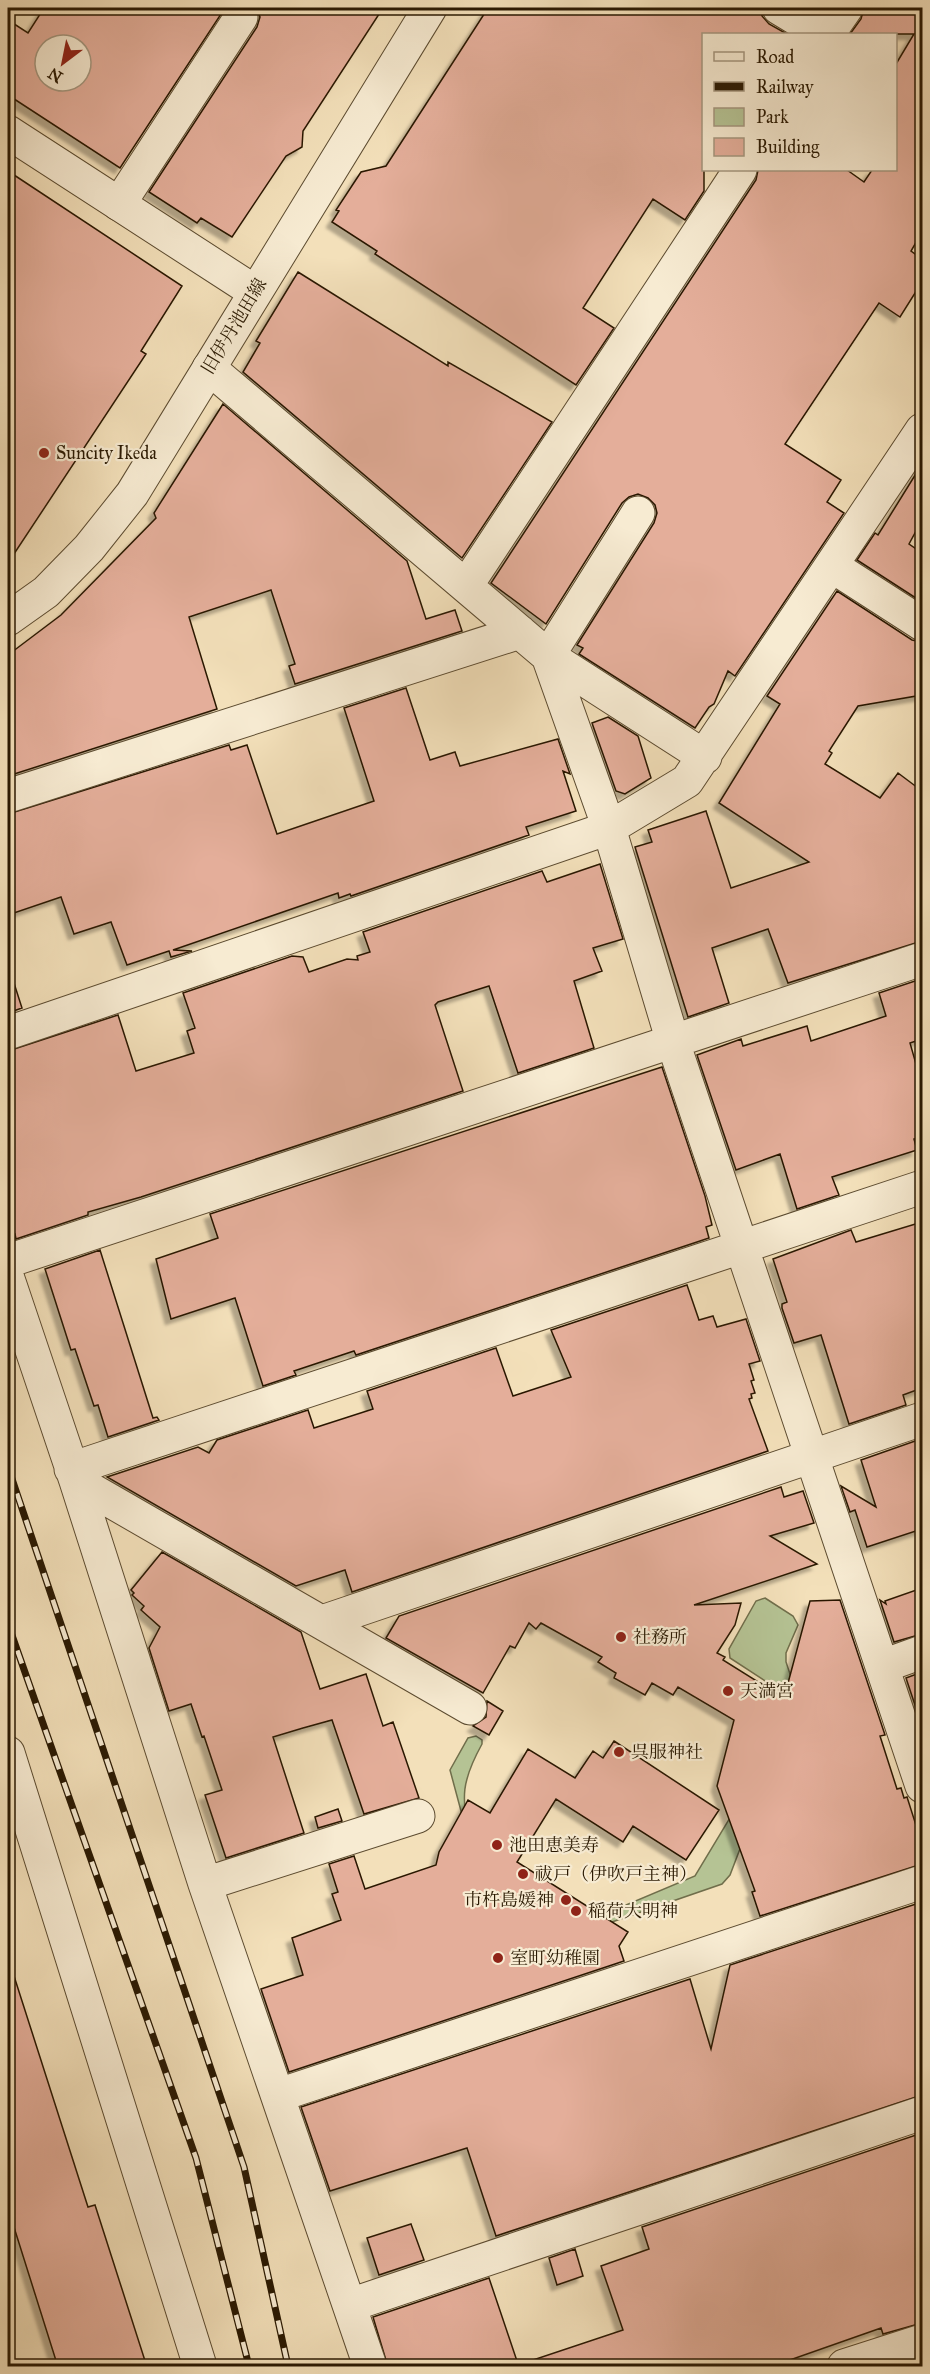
<svg xmlns="http://www.w3.org/2000/svg" width="930" height="2374" font-family="'IM FELL Great Primer','Noto Serif JP',serif">
<style>
.green{fill:#b5c394;stroke:#706e4b;stroke-width:1.5}
.building{fill:#e4ae9a;stroke:#2a1902;stroke-width:1.5;fill-rule:evenodd;filter:url(#shadow)}
.lines{fill:none;stroke-linecap:round;stroke-linejoin:round}
.minor-casing{stroke:#5c4b30;stroke-width:35}
.tertiary-casing{stroke:#5c4b30;stroke-width:35}
.minor{stroke:#f7ebd2;stroke-width:33}
.tertiary{stroke:#f7ebd2;stroke-width:33}
.rail-casing{stroke:#2a1902;stroke-width:7}
.rail{stroke:#f7ebd2;stroke-width:4.5;stroke-dasharray:14;stroke-linecap:butt}
.poi-dot{fill:#8f2418;stroke:#f7ebd2;stroke-width:2}
.labels{text-anchor:middle;stroke-width:4.5;stroke-linejoin:round;paint-order:stroke}
.street-label{font-size:18px;fill:#2a1902;stroke:#f7ebd2}
.poi-label{font-size:18px;fill:#2a1902;stroke:#f7ebd2;text-anchor:start}
</style>
<defs>
<filter id="shadow"><feDropShadow dx="-5.5" dy="5.5" stdDeviation="1.5" flood-color="#0004"/></filter>
</defs>
<rect width="100%" height="100%" fill="#f3e0ba"/>
<filter id="stains"><feTurbulence type="fractalNoise" baseFrequency=".00333" numOctaves="4"/><feColorMatrix values="0 0 0 0 .2 0 0 0 0 .09 0 0 0 0 .02 0 0 0 .5 -.17"/></filter>
<radialGradient id="worn" r=".72"><stop offset=".6" stop-color="#630" stop-opacity="0"/><stop offset="1" stop-color="#630" stop-opacity=".3"/></radialGradient>
<path class="green" d="M 765,1598 L 793,1616 L 798,1625 L 786,1653 L 786,1662 L 801,1707 L 767,1778 L 730,1875 L 722,1884 L 583,1932 L 581,1924 L 695,1876 L 763,1763 L 753,1740 L 780,1694 L 779,1690 L 730,1658 L 729,1649 L 756,1601 Z
M 476,1736 L 482,1740 L 482,1744 C 461,1782 462,1796 468,1837 L 450,1770 L 468,1738 Z"/>
<path class="building" d="M 44,8 L 225,8 L 120,168 L 8,95 L 8,20 L 28,33 ZM 45,45 L 81,45 L 81,81 L 45,81 Z
M 257,8 L 383,8 L 303,131 L 302,147 L 286,156 L 232,237 L 201,218 L 197,223 L 149,192 L 257,27 L 260,17 Z
M 488,8 L 760,8 L 762,16 L 769,24 L 787,34 L 704,34 L 704,191 L 685,220 L 653,199 L 583,308 L 614,328 L 576,385 L 375,254 L 377,251 L 332,222 L 339,211 L 336,210 L 361,172 L 386,166 Z
M 864,8 L 922,8 L 922,232 L 911,251 L 922,259 L 922,282 L 900,317 L 879,303 L 785,444 L 841,480 L 827,502 L 844,513 L 735,676 L 728,671 L 714,704 L 709,707 L 695,728 L 579,654 L 583,648 L 577,645 L 654,523 L 657,513 L 655,505 L 648,498 L 638,494 L 629,497 L 622,503 L 546,624 L 491,583 L 756,180 L 758,170 L 847,170 L 864,182 L 872,170 L 896,170 L 896,64 L 914,34 L 850,34 L 861,19 Z
M 8,171 L 182,286 L 141,351 L 146,354 L 8,563 Z
M 298,272 L 448,366 L 448,362 L 552,422 L 462,558 L 243,372 L 260,343 L 256,341 Z
M 223,404 L 407,561 L 426,619 L 455,610 L 462,631 L 295,684 L 289,666 L 295,664 L 271,590 L 189,617 L 217,709 L 8,776 L 8,655 L 61,615 L 156,518 L 154,513 Z
M 922,464 L 922,520 L 909,544 L 922,553 L 922,602 L 857,560 L 875,533 L 878,535 Z
M 837,591 L 912,640 L 922,642 L 922,695 L 858,706 L 829,751 L 832,753 L 825,764 L 880,798 L 898,773 L 922,791 L 922,941 L 788,983 L 768,929 L 712,948 L 729,1003 L 688,1017 L 635,847 L 652,842 L 648,830 L 706,811 L 731,888 L 809,862 L 719,803 L 780,704 L 767,696 Z
M 406,688 L 430,760 L 455,752 L 460,766 L 558,739 L 570,774 L 563,771 L 576,811 L 526,827 L 529,835 L 351,896 L 350,894 L 339,898 L 338,893 L 173,950 L 192,951 L 171,957 L 169,951 L 127,965 L 111,922 L 74,934 L 61,897 L 8,915 L 8,814 L 229,745 L 231,750 L 247,745 L 277,834 L 374,801 L 344,708 Z
M 608,717 L 638,736 L 651,778 L 625,794 L 616,791 L 592,723 Z
M 600,864 L 623,939 L 593,948 L 602,971 L 574,981 L 594,1048 L 518,1073 L 489,986 L 438,1002 L 435,1005 L 463,1091 L 141,1197 L 88,1212 L 88,1215 L 16,1239 L 15,1234 L 8,1237 L 8,1051 L 118,1015 L 136,1071 L 194,1053 L 187,1031 L 195,1028 L 183,993 L 292,956 L 303,957 L 309,972 L 347,959 L 358,960 L 357,956 L 370,952 L 363,932 L 542,871 L 547,882 Z
M 921,979 L 922,1039 L 910,1043 L 922,1085 L 922,1137 L 914,1139 L 917,1150 L 832,1177 L 839,1195 L 797,1209 L 780,1154 L 736,1170 L 697,1055 L 741,1039 L 743,1046 L 807,1026 L 811,1041 L 886,1016 L 879,993 Z
M 13,980 L 22,1008 L 8,1013 L 8,981 Z
M 662,1067 L 705,1196 L 712,1225 L 706,1227 L 709,1238 L 356,1355 L 354,1351 L 294,1371 L 296,1375 L 263,1386 L 235,1298 L 171,1319 L 156,1259 L 218,1238 L 210,1214 Z
M 922,1222 L 922,1388 L 903,1395 L 906,1405 L 849,1424 L 821,1335 L 794,1343 L 782,1308 L 782,1304 L 787,1302 L 773,1259 L 851,1230 L 856,1242 Z
M 100,1250 L 153,1418 L 157,1417 L 159,1420 L 108,1437 L 98,1405 L 94,1406 L 75,1349 L 71,1350 L 45,1269 Z
M 687,1285 L 699,1320 L 713,1316 L 717,1327 L 746,1319 L 760,1361 L 749,1364 L 754,1380 L 751,1381 L 755,1393 L 751,1394 L 752,1398 L 749,1399 L 768,1451 L 352,1592 L 345,1570 L 296,1586 L 107,1477 L 198,1447 L 209,1453 L 217,1440 L 308,1410 L 314,1428 L 373,1409 L 367,1391 L 496,1348 L 513,1396 L 571,1377 L 551,1330 Z
M 918,1440 L 922,1454 L 922,1529 L 867,1547 L 855,1510 L 850,1512 L 841,1486 L 876,1507 L 861,1460 Z
M 781,1487 L 784,1497 L 803,1491 L 814,1523 L 770,1536 L 817,1564 L 694,1605 L 741,1603 L 735,1625 L 717,1653 L 725,1657 L 723,1660 L 784,1698 L 810,1601 L 840,1600 L 885,1735 L 880,1736 L 897,1789 L 901,1788 L 904,1798 L 907,1797 L 922,1844 L 922,1864 L 760,1916 L 752,1892 L 755,1891 L 717,1786 L 734,1720 L 678,1687 L 673,1695 L 652,1683 L 645,1695 L 614,1678 L 616,1673 L 598,1662 L 602,1657 L 541,1623 L 536,1629 L 529,1623 L 515,1648 L 510,1646 L 483,1693 L 386,1638 L 399,1616 Z
M 162,1552 L 301,1632 L 320,1689 L 366,1674 L 383,1726 L 393,1722 L 419,1798 L 364,1814 L 332,1720 L 303,1728 L 273,1737 L 304,1833 L 226,1858 L 205,1795 L 222,1790 L 204,1736 L 202,1737 L 191,1704 L 169,1711 L 149,1648 L 160,1627 L 141,1610 L 144,1606 L 132,1595 L 134,1593 L 131,1590 Z
M 922,1588 L 922,1634 L 894,1642 L 880,1600 L 886,1604 L 885,1601 Z
M 922,1672 L 922,1712 L 918,1714 L 906,1678 Z
M 487,1701 L 503,1711 L 489,1735 L 473,1726 L 486,1717 Z
M 614,1741 L 719,1810 L 686,1860 L 633,1826 L 623,1842 L 556,1799 L 517,1862 L 628,1932 L 619,1946 L 624,1961 L 289,2072 L 261,1989 L 303,1975 L 292,1938 L 341,1920 L 332,1894 L 338,1892 L 329,1864 L 354,1856 L 365,1889 L 436,1865 L 439,1852 L 468,1800 L 490,1813 L 528,1749 L 575,1778 L 593,1751 L 603,1758 Z
M 338,1809 L 342,1821 L 318,1828 L 315,1817 Z
M 922,1902 L 922,2095 L 496,2236 L 467,2148 L 330,2191 L 301,2107 L 690,1979 L 711,2049 L 730,1965 Z
M 14,1976 L 88,2207 L 95,2205 L 147,2367 L 58,2367 L 13,2224 L 8,2226 L 8,1977 Z
M 922,2133 L 922,2323 L 883,2334 L 881,2328 L 770,2367 L 531,2367 L 530,2361 L 623,2330 L 601,2266 L 649,2249 L 642,2227 Z
M 411,2224 L 424,2260 L 379,2275 L 367,2238 Z
M 575,2249 L 583,2276 L 557,2285 L 549,2258 Z
M 489,2278 L 519,2367 L 388,2367 L 373,2317 Z"/>
<g class="lines">
<defs>
<path id="minor" d="M 779,8 L 822,34
M 828,34 L 846,8
M 119,204 L 241,17
M 209,368 L 548,656 L 705,757
M 638,513 L 548,656 L 609,828 L 673,1042 L 922,1786
M 832,566 L 922,624
M 466,586 L 740,170
M 8,796 L 520,632
M 8,1033 L 609,828 L 687,781 L 922,430
M 8,1261 L 922,959
M 8,1279 L 76,1481 L 205,1884 L 370,2366
M 71,1469 L 922,1187
M 76,1481 L 470,1708
M 322,1622 L 922,1419
M 883,1666 L 922,1652
M 8,1753 L 200,2366
M 205,1884 L 418,1816
M 279,2095 L 922,1882
M 350,2305 L 922,2113
M 844,2366 L 922,2341"/>
<path id="tertiary" d="M 8,132 L 255,292
M 8,619 L 46,592 L 89,548 L 132,494 L 430,8"/>
</defs>
<use href="#minor" class="minor-casing"/>
<use href="#tertiary" class="tertiary-casing"/>
<use href="#minor" class="minor"/>
<use href="#tertiary" class="tertiary"/>
<defs>
<path id="rail" d="M 8,1467 L 244,2167 L 288,2366
M 8,1624 L 196,2158 L 249,2366"/>
</defs>
<use href="#rail" class="rail-casing"/>
<use href="#rail" class="rail"/>
</g>
<g class="poi-dot">
<circle cx="44" cy="453" r="6"/>
<circle cx="621" cy="1637" r="6"/>
<circle cx="728" cy="1691" r="6"/>
<circle cx="619" cy="1752" r="6"/>
<circle cx="497" cy="1845" r="6"/>
<circle cx="523" cy="1874" r="6"/>
<circle cx="566" cy="1900" r="6"/>
<circle cx="576" cy="1911" r="6"/>
<circle cx="498" cy="1958" r="6"/>
</g>
<g class="labels">
<g class="street-label">
<text transform="translate(234 326) rotate(-59)" y="6">旧伊丹池田線</text>
</g>
<g class="poi-label">
<text x="56" y="459">Suncity Ikeda</text>
<text x="633" y="1643">社務所</text>
<text x="740" y="1697">天満宮</text>
<text x="631" y="1758">呉服神社</text>
<text x="509" y="1851">池田恵美寿</text>
<text x="535" y="1880">祓戸（伊吹戸主神）</text>
<text x="554" y="1906" text-anchor="end">市杵島媛神</text>
<text x="588" y="1917">稲荷大明神</text>
<text x="510" y="1964">室町幼稚園</text>
</g>
</g>
<rect width="930" height="2374" fill="none" stroke="#f3e0ba" stroke-width="30"/>
<rect x="9" y="9" width="912" height="2356" fill="none" stroke="#2a1902" stroke-width="3"/>
<rect x="15" y="15" width="900" height="2344" fill="none" stroke="#2a1902" stroke-width="1.5"/>
<rect x="702" y="33" width="195" height="138" fill="#f7ebd2" stroke="#a5977f" stroke-width="1.5"/>
<rect x="714" y="52" width="30" height="9" fill="#f7ebd2" stroke="#a5977f" stroke-width="1.5"/>
<text x="756" y="63" font-size="18" fill="#2a1902">Road</text>
<rect x="714" y="82" width="30" height="9" fill="#2a1902" stroke="#a5977f" stroke-width="1.5"/>
<text x="756" y="93" font-size="18" fill="#2a1902">Railway</text>
<rect x="714" y="108" width="30" height="18" fill="#b5c394" stroke="#a5977f" stroke-width="1.5"/>
<text x="756" y="123" font-size="18" fill="#2a1902">Park</text>
<rect x="714" y="138" width="30" height="18" fill="#e4ae9a" stroke="#a5977f" stroke-width="1.5"/>
<text x="756" y="153" font-size="18" fill="#2a1902">Building</text>
<g transform="translate(63 63) rotate(212)"><circle r="28" fill="#f7ebd2" stroke="#a5977f" stroke-width="1.5"/>
<path d="M0-4.5L10 22L0 15L-10 22Z" fill="#8f2418"/>
<text y="-9" font-size="16" font-weight="bold" text-anchor="middle" fill="#2a1902">N</text>
</g>
<rect width="100%" height="100%" filter="url(#stains)"/>
<rect width="100%" height="100%" fill="url(#worn)"/>
</svg>
